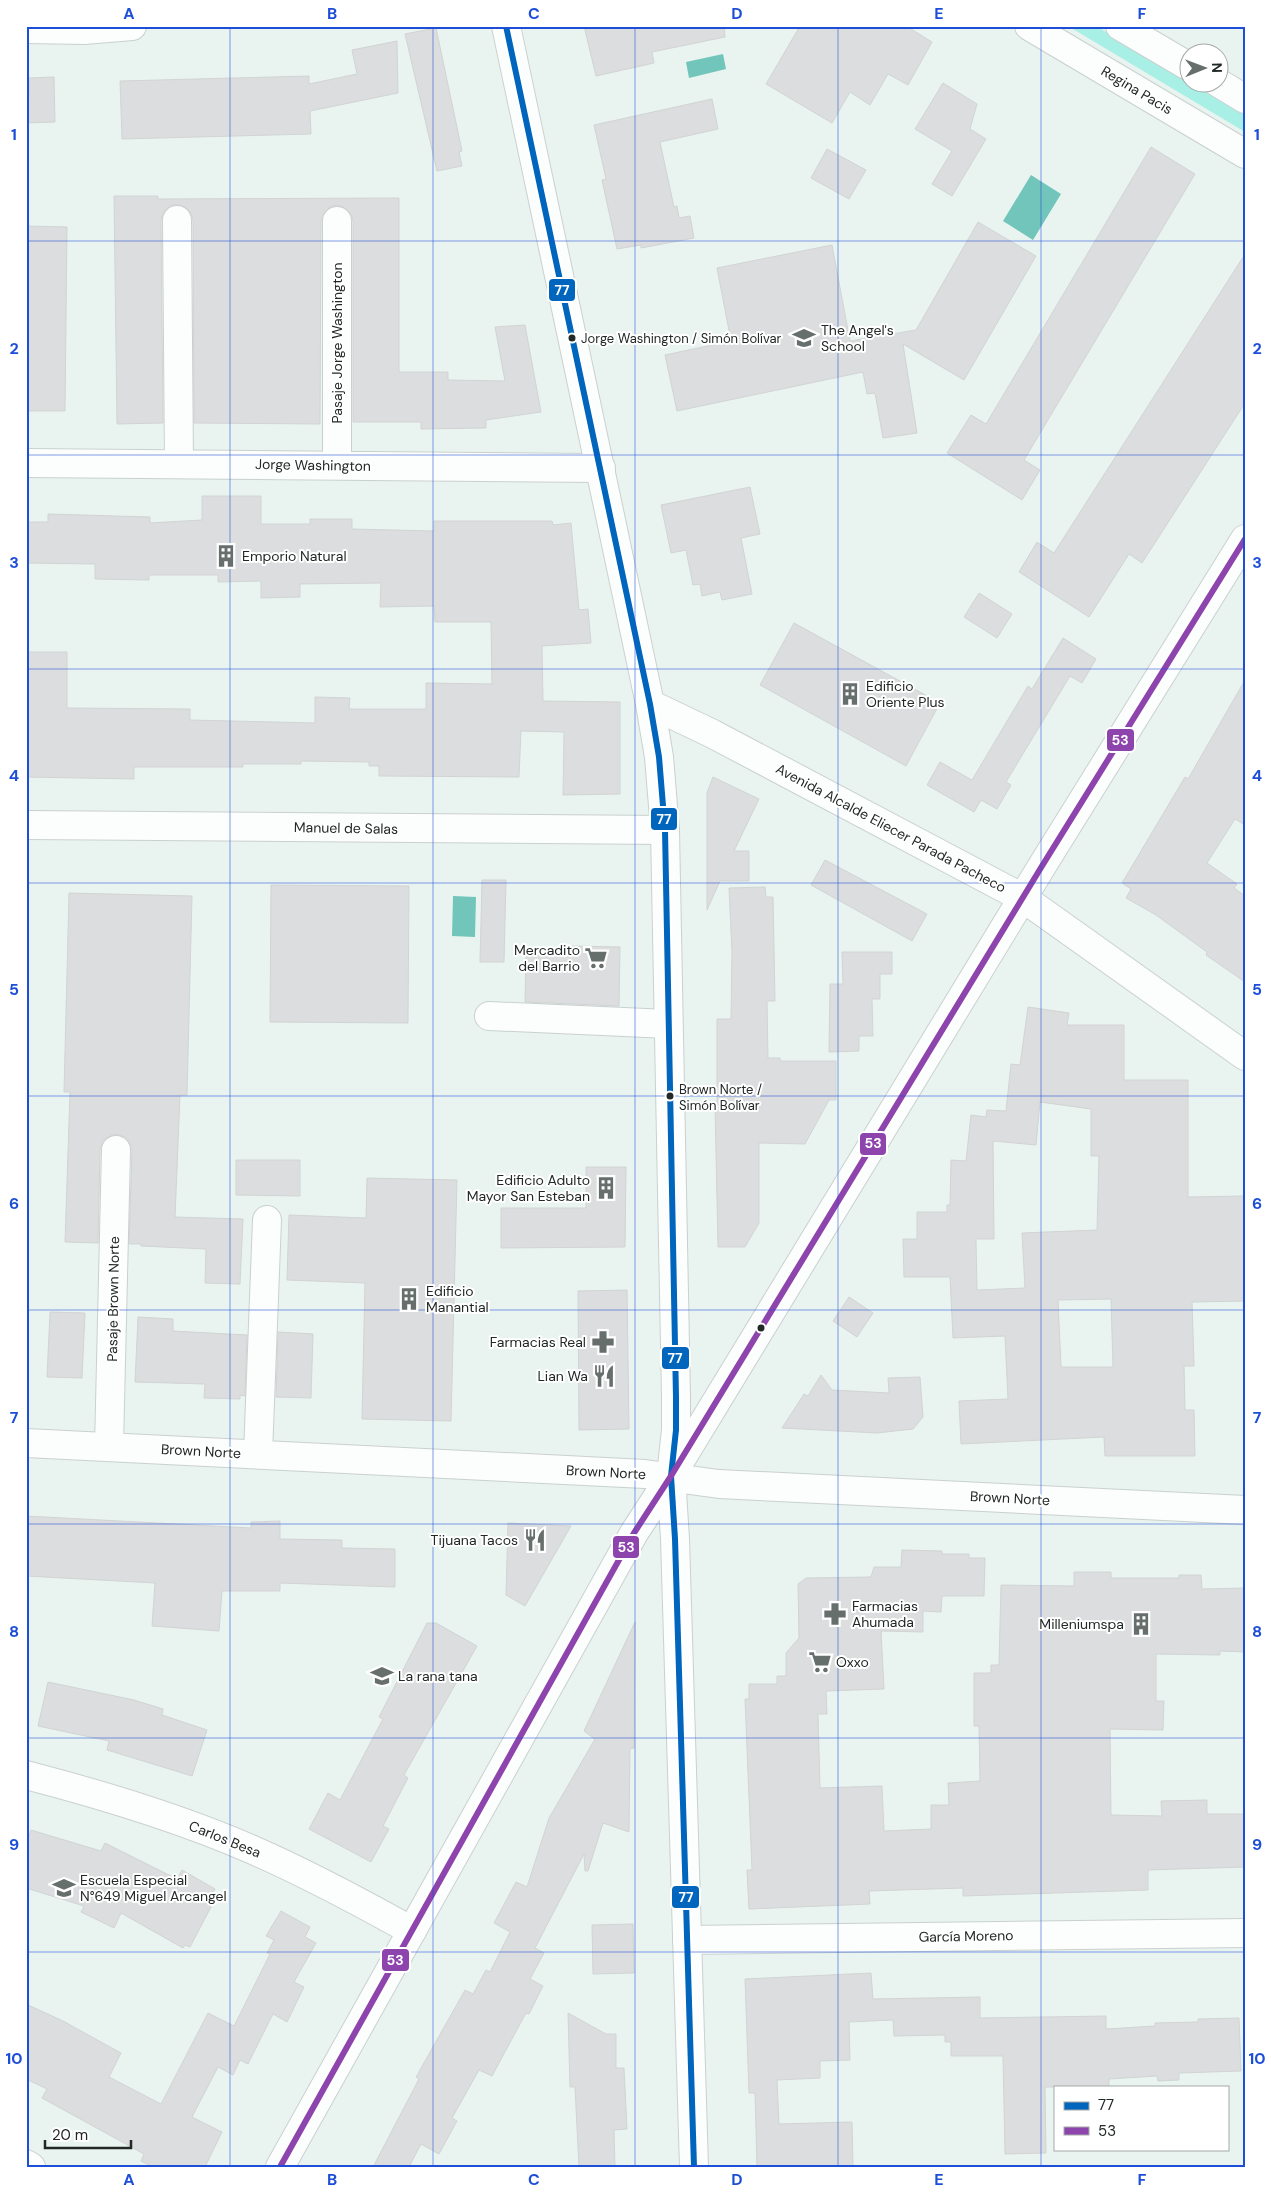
<svg xmlns="http://www.w3.org/2000/svg" width="1271" height="2193" font-family="'DM Sans',sans-serif">
<style>
.green{fill:#a8f0e6}
.water{fill:#71c5ba}
.building{fill:#dcddde;stroke:#d1d4d3;fill-rule:evenodd}
.lines{fill:none;stroke-linecap:round;stroke-linejoin:round}
.street-casing{stroke:#c9d1cf;stroke-width:30}
.secondary-casing{stroke:#c9d1cf;stroke-width:30}
.street{stroke:#fcfdfd;stroke-width:28}
.secondary{stroke:#fcfdfd;stroke-width:28}
.bus-1-casing{stroke:#fff;stroke-width:10}
.bus-2-casing{stroke:#fff;stroke-width:10}
.bus-1{stroke:#0065bd;stroke-width:6}
.bus-2{stroke:#8e44ad;stroke-width:6}
.grid{fill:none;stroke:#1d4ed8;stroke-width:1;stroke-opacity:0.55}
.bus-dot{fill:#212826;stroke:#fff;stroke-width:2}
.labels{text-anchor:middle;stroke-width:4;stroke-linejoin:round;paint-order:stroke}
.bus-label{font-size:13px;fill:#212826;stroke:#fff;text-anchor:start}
.street-label{font-size:14px;fill:#212826;stroke:#fff}
.poi-label{font-size:14px;fill:#212826;stroke:#fff;text-anchor:start}
.line-badge{stroke:#fff;stroke-width:2}
.badge-label{font-size:14px;text-anchor:middle;font-weight:bold;fill:#fff}
.neatline{fill:none;stroke:#1d4ed8;stroke-width:2}
.grid-label{font-size:16px;text-anchor:middle;font-weight:bold;fill:#1d4ed8}
</style>
<rect width="100%" height="100%" fill="#e9f4f1"/>
<path class="green" d="M 1068,26 L 1096,26 L 1245,114 L 1245,132 Z"/>
<path class="water" d="M 723,54 L 726,69 L 689,78 L 686,62 Z
M 1031,175 L 1061,194 L 1033,240 L 1003,221 Z
M 453,896 L 476,897 L 475,937 L 452,936 Z"/>
<path class="building" d="M 584,26 L 724,26 L 725,37 L 652,52 L 654,63 L 596,76 Z
M 800,26 L 906,26 L 932,42 L 908,85 L 888,74 L 870,105 L 850,92 L 832,123 L 766,84 Z
M 436,28 L 462,151 L 459,152 L 462,166 L 437,171 L 405,34 Z
M 397,41 L 398,93 L 310,111 L 311,134 L 122,139 L 120,81 L 309,76 L 309,84 L 357,74 L 352,50 Z
M 54,77 L 55,122 L 26,123 L 26,97 L 29,97 L 29,78 Z
M 943,83 L 977,104 L 970,129 L 986,139 L 952,196 L 932,184 L 952,151 L 915,129 Z
M 712,99 L 718,129 L 660,142 L 674,207 L 677,206 L 679,218 L 690,216 L 694,238 L 641,248 L 641,245 L 617,249 L 602,180 L 606,179 L 594,125 Z
M 1151,147 L 1195,174 L 1024,460 L 1040,470 L 1022,500 L 947,453 L 971,415 L 986,424 Z
M 827,149 L 866,170 L 849,199 L 811,178 Z
M 114,196 L 158,196 L 158,199 L 399,198 L 399,372 L 448,372 L 448,380 L 505,381 L 495,327 L 525,325 L 541,412 L 486,420 L 486,428 L 421,429 L 421,422 L 353,422 L 353,221 L 351,214 L 345,208 L 337,205 L 330,207 L 324,213 L 321,221 L 320,424 L 194,423 L 193,220 L 191,213 L 185,207 L 176,204 L 170,206 L 164,212 L 161,220 L 163,423 L 117,424 Z
M 978,222 L 1036,256 L 964,380 L 903,344 L 917,433 L 883,438 L 875,393 L 867,394 L 863,372 L 677,411 L 665,355 L 731,341 L 717,268 L 832,245 L 850,341 L 916,330 Z
M 26,226 L 67,227 L 65,411 L 26,411 Z
M 1245,254 L 1245,403 L 1142,563 L 1129,554 L 1089,617 L 1019,572 L 1037,542 L 1054,553 Z
M 750,487 L 760,534 L 741,538 L 752,594 L 722,600 L 720,592 L 702,596 L 700,584 L 693,585 L 686,550 L 671,553 L 661,505 Z
M 202,496 L 261,496 L 261,524 L 310,524 L 310,519 L 352,519 L 352,529 L 434,531 L 434,521 L 552,521 L 553,525 L 571,523 L 579,610 L 588,609 L 591,643 L 542,646 L 543,701 L 620,702 L 620,794 L 563,795 L 564,732 L 521,731 L 519,777 L 379,776 L 379,766 L 369,766 L 369,762 L 301,761 L 301,764 L 243,764 L 243,767 L 134,767 L 134,779 L 26,777 L 26,652 L 67,652 L 67,708 L 190,709 L 190,720 L 315,723 L 315,697 L 350,698 L 349,709 L 426,709 L 426,683 L 492,684 L 491,622 L 435,622 L 434,606 L 380,607 L 381,583 L 300,584 L 300,597 L 261,598 L 261,581 L 218,582 L 218,575 L 149,575 L 149,580 L 95,579 L 95,564 L 26,563 L 26,522 L 48,522 L 48,514 L 150,517 L 150,523 L 202,520 Z
M 979,593 L 1012,614 L 997,638 L 964,617 Z
M 794,623 L 940,703 L 906,766 L 760,685 Z
M 1063,638 L 1096,659 L 1082,683 L 1070,676 L 1006,782 L 1011,785 L 997,809 L 981,800 L 974,812 L 927,785 L 940,762 L 972,780 L 1028,686 L 1032,689 Z
M 1245,680 L 1245,825 L 1235,819 L 1207,863 L 1237,884 L 1234,888 L 1245,896 L 1245,982 L 1206,955 L 1207,952 L 1156,915 L 1126,898 L 1131,889 L 1122,883 L 1185,777 L 1188,779 Z
M 713,777 L 759,799 L 734,851 L 749,851 L 749,881 L 720,881 L 707,910 L 707,793 Z
M 825,860 L 927,914 L 912,941 L 811,885 Z
M 482,880 L 506,880 L 504,962 L 480,962 Z
M 271,885 L 409,886 L 408,1023 L 270,1022 Z
M 765,887 L 766,897 L 773,897 L 775,1001 L 767,1001 L 768,1058 L 780,1058 L 780,1061 L 836,1061 L 836,1100 L 829,1100 L 805,1144 L 759,1143 L 759,1223 L 745,1247 L 718,1247 L 715,1105 L 717,1105 L 717,1019 L 731,1019 L 732,952 L 729,888 Z
M 69,893 L 192,896 L 187,1095 L 180,1095 L 175,1217 L 243,1219 L 240,1284 L 205,1283 L 206,1249 L 141,1246 L 141,1244 L 129,1244 L 132,1150 L 129,1142 L 125,1137 L 117,1134 L 108,1137 L 103,1141 L 100,1149 L 98,1243 L 65,1242 L 70,1092 L 64,1092 Z
M 572,946 L 620,947 L 619,1006 L 525,1002 L 526,954 L 572,956 Z
M 842,952 L 892,952 L 892,974 L 880,974 L 880,999 L 872,999 L 873,1036 L 859,1036 L 859,1051 L 829,1052 L 830,984 L 843,984 Z
M 1028,1007 L 1069,1013 L 1067,1025 L 1124,1025 L 1124,1080 L 1188,1080 L 1188,1197 L 1245,1196 L 1245,1301 L 1192,1302 L 1194,1366 L 1184,1366 L 1185,1410 L 1194,1410 L 1195,1456 L 1105,1456 L 1104,1437 L 961,1444 L 959,1401 L 1008,1399 L 1005,1336 L 953,1338 L 950,1277 L 904,1277 L 903,1239 L 917,1239 L 917,1212 L 947,1212 L 947,1205 L 950,1205 L 951,1160 L 966,1161 L 971,1115 L 986,1117 L 987,1110 L 1006,1111 L 1011,1064 L 1020,1065 ZM 1040,1102 L 1091,1109 L 1091,1156 L 1099,1156 L 1097,1230 L 1022,1233 L 1025,1288 L 977,1290 L 976,1239 L 994,1239 L 993,1141 L 1036,1145 ZM 1111,1299 L 1113,1367 L 1061,1367 L 1058,1300 Z
M 236,1160 L 300,1160 L 300,1196 L 236,1195 Z
M 586,1167 L 626,1167 L 625,1247 L 501,1248 L 501,1208 L 586,1208 Z
M 367,1178 L 457,1180 L 451,1421 L 362,1419 L 365,1283 L 287,1280 L 289,1215 L 366,1218 Z
M 627,1290 L 629,1429 L 579,1430 L 578,1291 Z
M 849,1297 L 873,1313 L 857,1337 L 833,1321 Z
M 50,1312 L 85,1313 L 82,1378 L 47,1377 Z
M 138,1317 L 173,1319 L 173,1331 L 247,1335 L 245,1396 L 240,1395 L 240,1399 L 204,1398 L 205,1384 L 135,1382 Z
M 278,1332 L 313,1334 L 311,1398 L 276,1397 Z
M 821,1375 L 832,1390 L 889,1393 L 888,1378 L 920,1377 L 923,1417 L 913,1429 L 877,1433 L 782,1428 L 804,1394 L 808,1396 Z
M 26,1516 L 251,1528 L 251,1522 L 280,1521 L 280,1539 L 342,1540 L 342,1548 L 395,1549 L 395,1587 L 280,1583 L 280,1591 L 222,1591 L 219,1631 L 152,1626 L 155,1583 L 26,1576 Z
M 508,1523 L 571,1526 L 525,1606 L 506,1595 Z
M 902,1550 L 942,1551 L 942,1554 L 969,1554 L 969,1558 L 985,1558 L 984,1596 L 942,1596 L 941,1612 L 923,1611 L 923,1632 L 881,1631 L 884,1689 L 826,1691 L 827,1714 L 818,1714 L 820,1788 L 882,1786 L 884,1831 L 931,1829 L 931,1805 L 949,1805 L 948,1783 L 980,1781 L 979,1726 L 974,1726 L 974,1673 L 991,1673 L 991,1665 L 999,1665 L 1001,1585 L 1074,1586 L 1074,1572 L 1111,1572 L 1111,1578 L 1179,1578 L 1179,1575 L 1201,1575 L 1202,1589 L 1245,1588 L 1245,1652 L 1220,1651 L 1220,1655 L 1156,1654 L 1156,1701 L 1164,1701 L 1163,1730 L 1110,1729 L 1111,1815 L 1162,1816 L 1161,1801 L 1207,1800 L 1207,1814 L 1245,1814 L 1245,1867 L 1148,1870 L 1148,1890 L 963,1896 L 963,1888 L 869,1891 L 870,1904 L 749,1909 L 747,1870 L 752,1870 L 745,1699 L 749,1699 L 749,1684 L 777,1684 L 777,1676 L 786,1676 L 786,1653 L 799,1638 L 798,1584 L 806,1578 L 871,1577 L 874,1567 L 901,1567 Z
M 635,1622 L 634,1748 L 630,1749 L 629,1832 L 603,1823 L 588,1871 L 585,1871 L 584,1854 L 535,1948 L 544,1953 L 530,1979 L 543,1986 L 529,2014 L 526,2013 L 492,2076 L 479,2070 L 452,2118 L 457,2121 L 439,2154 L 421,2144 L 409,2167 L 373,2167 L 419,2079 L 416,2077 L 465,1990 L 473,1994 L 486,1970 L 490,1972 L 510,1932 L 494,1923 L 516,1882 L 527,1887 L 549,1818 L 595,1739 L 584,1731 Z
M 427,1623 L 436,1623 L 477,1646 L 404,1775 L 408,1778 L 383,1826 L 389,1829 L 371,1862 L 309,1829 L 328,1793 L 340,1800 L 383,1719 L 379,1717 Z
M 48,1682 L 134,1700 L 163,1709 L 162,1715 L 207,1730 L 192,1776 L 107,1750 L 109,1741 L 38,1726 Z
M 31,1830 L 101,1851 L 105,1843 L 177,1879 L 182,1870 L 215,1889 L 206,1904 L 211,1907 L 190,1947 L 185,1945 L 183,1948 L 121,1913 L 114,1928 L 81,1912 L 84,1906 L 26,1888 L 26,1845 Z
M 281,1911 L 310,1927 L 305,1937 L 316,1943 L 294,1982 L 304,1987 L 287,2022 L 273,2014 L 248,2064 L 240,2060 L 233,2075 L 218,2067 L 192,2117 L 222,2132 L 205,2167 L 153,2167 L 141,2161 L 144,2154 L 42,2098 L 47,2089 L 26,2079 L 26,2004 L 63,2021 L 121,2053 L 109,2077 L 161,2104 L 208,2013 L 234,2026 L 270,1954 L 267,1953 L 274,1940 L 266,1936 Z
M 633,1924 L 634,1973 L 593,1974 L 592,1925 Z
M 871,1973 L 873,1999 L 980,1997 L 980,2018 L 1106,2016 L 1106,2029 L 1155,2026 L 1155,2023 L 1198,2022 L 1198,2019 L 1239,2018 L 1241,2071 L 1179,2073 L 1179,2080 L 1158,2081 L 1157,2076 L 1109,2079 L 1109,2087 L 1045,2087 L 1046,2153 L 1005,2154 L 1003,2056 L 951,2056 L 951,2042 L 945,2042 L 945,2035 L 894,2036 L 893,2020 L 849,2022 L 850,2060 L 820,2061 L 820,2078 L 777,2080 L 779,2124 L 852,2122 L 853,2167 L 757,2167 L 755,2093 L 749,2093 L 745,1979 Z
M 568,2013 L 606,2034 L 616,2034 L 616,2068 L 624,2068 L 627,2129 L 614,2130 L 615,2167 L 579,2167 L 575,2087 L 570,2087 Z"/>
<g class="lines">
<defs>
<path id="street" d="M 1029,26 L 1245,154
M 1120,26 L 1188,66
M 26,29 L 84,30 L 132,26
M 1217,82 L 1245,99
M 177,220 L 179,464
M 337,221 L 337,465
M 26,463 L 601,468
M 26,825 L 665,830
M 489,1016 L 668,1024
M 109,1447 L 116,1150
M 258,1454 L 267,1220
M 26,1775 C 103,1795 180,1818 253,1850 C 308,1874 360,1902 412,1931
M 687,1940 L 1245,1933
M 26,2164 L 31,2167"/>
<path id="secondary" d="M 506,26 L 650,704 L 659,757 L 665,830 L 676,1397 L 676,1430 L 671,1476 L 675,1539 L 694,2167
M 650,704 L 713,734 L 1023,898 L 1245,1056
M 26,1443 L 645,1474 L 719,1484 L 1245,1510
M 280,2167 L 634,1533 L 671,1476 L 1042,866 L 1245,539"/>
</defs>
<use href="#street" class="street-casing"/>
<use href="#secondary" class="secondary-casing"/>
<use href="#street" class="street"/>
<use href="#secondary" class="secondary"/>
<defs>
<path id="bus-1" d="M 506,26 L 650,704 L 659,757 L 665,830 L 676,1397 L 676,1430 L 671,1476 L 675,1539 L 694,2167"/>
<path id="bus-2" d="M 280,2167 L 634,1533 L 671,1476 L 1042,866 L 1245,539"/>
</defs>
<use href="#bus-1" class="bus-1-casing"/>
<use href="#bus-2" class="bus-2-casing"/>
<use href="#bus-1" class="bus-1"/>
<use href="#bus-2" class="bus-2"/>
</g>
<path class="grid" d="M 230,26 L 230,2167M 433,26 L 433,2167M 635,26 L 635,2167M 838,26 L 838,2167M 1041,26 L 1041,2167M 26,241 L 1245,241M 26,455 L 1245,455M 26,669 L 1245,669M 26,883 L 1245,883M 26,1096 L 1245,1096M 26,1310 L 1245,1310M 26,1524 L 1245,1524M 26,1738 L 1245,1738M 26,1952 L 1245,1952"/>
<defs>
<symbol id="school-bare" viewBox="-9 -9 18 18"><path d="M0-5L7-2L0 1L-7-2ZM-4 1L0 2.5L4 1V4Q0 6-4 4Z" fill="#676f6d" stroke="#fff" stroke-width="2.5" paint-order="stroke"/></symbol>
<symbol id="building-bare" viewBox="-9 -9 18 18"><path d="M-4-6H4V6H1V3H-1V6H-4ZM-2.5-4.3h1.7v1.8h-1.7ZM.8-4.3h1.7v1.8H.8ZM-2.5-1h1.7V.8h-1.7ZM.8-1h1.7V.8H.8Z" fill="#676f6d" stroke="#fff" stroke-width="2.5" paint-order="stroke"/></symbol>
<symbol id="supermarket-bare" viewBox="-9 -9 18 18"><path d="M-6-5.5h2.5l.6 2H6L4.5 2H-2.5L-4.4-4H-6ZM-1.5 3.2a1.3 1.3 0 1 0 .1 0ZM3 3.2a1.3 1.3 0 1 0 .1 0Z" fill="#676f6d" stroke="#fff" stroke-width="2.5" paint-order="stroke"/></symbol>
<symbol id="pharmacy-bare" viewBox="-9 -9 18 18"><path d="M-2-6h4v4h4v4h-4v4h-4v-4h-4v-4h4Z" fill="#676f6d" stroke="#fff" stroke-width="2.5" paint-order="stroke"/></symbol>
<symbol id="restaurant-bare" viewBox="-9 -9 18 18"><path d="M-5-6h1v4h1v-4h1v4h1v-4h1v5L-1.5 .5V6h-2V.5L-5-1ZM5-6V6H3V1.5H1.5Q1.5-4 5-6Z" fill="#676f6d" stroke="#fff" stroke-width="2.5" paint-order="stroke"/></symbol>
</defs>
<g fill-rule="evenodd">
<use href="#school-bare" x="788" y="322" width="32" height="32"/>
<use href="#building-bare" x="210" y="540" width="32" height="32"/>
<use href="#building-bare" x="834" y="678" width="32" height="32"/>
<use href="#supermarket-bare" x="580" y="942" width="32" height="32"/>
<use href="#building-bare" x="590" y="1172" width="32" height="32"/>
<use href="#building-bare" x="393" y="1283" width="32" height="32"/>
<use href="#pharmacy-bare" x="587" y="1326" width="32" height="32"/>
<use href="#restaurant-bare" x="588" y="1360" width="32" height="32"/>
<use href="#restaurant-bare" x="519" y="1524" width="32" height="32"/>
<use href="#pharmacy-bare" x="819" y="1598" width="32" height="32"/>
<use href="#building-bare" x="1125" y="1608" width="32" height="32"/>
<use href="#supermarket-bare" x="804" y="1646" width="32" height="32"/>
<use href="#school-bare" x="366" y="1660" width="32" height="32"/>
<use href="#school-bare" x="48" y="1872" width="32" height="32"/>
</g>
<g class="bus-dot">
<circle cx="572" cy="338" r="4.5"/>
<circle cx="670" cy="1096" r="4.5"/>
<circle cx="761" cy="1328" r="4.5"/>
</g>
<g class="labels">
<g class="bus-label">
<text x="581" y="343">Jorge Washington / Simón Bolívar</text>
<text x="679" y="1094">Brown Norte /<tspan x="679" dy="16">Simón Bolívar</tspan></text>
</g>
<g class="street-label">
<text transform="translate(1137 90) rotate(31)" y="5">Regina Pacis</text>
<text transform="translate(337 343) rotate(-90)" y="5">Pasaje Jorge Washington</text>
<text transform="translate(313 465) rotate(1)" y="5">Jorge Washington</text>
<text transform="translate(346 828) rotate(1)" y="5">Manuel de Salas</text>
<text transform="translate(891 828) rotate(28)" y="5">Avenida Alcalde Eliecer Parada Pacheco</text>
<text transform="translate(113 1299) rotate(-89)" y="5">Pasaje Brown Norte</text>
<text transform="translate(201 1451) rotate(3)" y="5">Brown Norte</text>
<text transform="translate(606 1472) rotate(3)" y="5">Brown Norte</text>
<text transform="translate(1010 1498) rotate(3)" y="5">Brown Norte</text>
<text transform="translate(225 1839) rotate(22)" y="5">Carlos Besa</text>
<text transform="translate(966 1936) rotate(-1)" y="5">García Moreno</text>
</g>
<g class="poi-label">
<text x="821" y="335">The Angel's<tspan x="821" dy="16">School</tspan></text>
<text x="242" y="561">Emporio Natural</text>
<text x="866" y="691">Edificio<tspan x="866" dy="16">Oriente Plus</tspan></text>
<text x="580" y="955" text-anchor="end">Mercadito<tspan x="580" dy="16">del Barrio</tspan></text>
<text x="590" y="1185" text-anchor="end">Edificio Adulto<tspan x="590" dy="16">Mayor San Esteban</tspan></text>
<text x="426" y="1296">Edificio<tspan x="426" dy="16">Manantial</tspan></text>
<text x="586" y="1347" text-anchor="end">Farmacias Real</text>
<text x="588" y="1381" text-anchor="end">Lian Wa</text>
<text x="518" y="1545" text-anchor="end">Tijuana Tacos</text>
<text x="852" y="1611">Farmacias<tspan x="852" dy="16">Ahumada</tspan></text>
<text x="1124" y="1629" text-anchor="end">Milleniumspa</text>
<text x="836" y="1667">Oxxo</text>
<text x="398" y="1681">La rana tana</text>
<text x="80" y="1885">Escuela Especial<tspan x="80" dy="16">N°649 Miguel Arcangel</tspan></text>
</g>
</g>
<g class="line-badge">
<rect x="548" y="278" width="28" height="24" rx="5" fill="#0065bd"/>
<rect x="1106" y="728" width="29" height="24" rx="5" fill="#8e44ad"/>
<rect x="650" y="807" width="28" height="24" rx="5" fill="#0065bd"/>
<rect x="859" y="1132" width="28" height="24" rx="5" fill="#8e44ad"/>
<rect x="661" y="1346" width="29" height="24" rx="5" fill="#0065bd"/>
<rect x="612" y="1535" width="28" height="24" rx="5" fill="#8e44ad"/>
<rect x="671" y="1885" width="29" height="24" rx="5" fill="#0065bd"/>
<rect x="381" y="1948" width="29" height="24" rx="5" fill="#8e44ad"/>
</g>
<g class="badge-label">
<text x="562" y="295">77</text>
<text x="1120" y="745">53</text>
<text x="664" y="824">77</text>
<text x="873" y="1148">53</text>
<text x="675" y="1363">77</text>
<text x="626" y="1552">53</text>
<text x="686" y="1902">77</text>
<text x="395" y="1965">53</text>
</g>
<rect width="1271" height="2193" fill="none" stroke="#ffffff" stroke-width="55"/>
<rect x="1054" y="2086" width="175" height="65" fill="#ffffff" stroke="#a6a9a8"/>
<rect x="1064" y="2102" width="25" height="8" fill="#0065bd" stroke="#a6a9a8"/>
<text x="1098" y="2110" font-size="15" fill="#212826">77</text>
<rect x="1064" y="2127" width="25" height="8" fill="#8e44ad" stroke="#a6a9a8"/>
<text x="1098" y="2136" font-size="15" fill="#212826">53</text>
<g transform="translate(1204 68) rotate(89)"><circle r="24" fill="#ffffff" stroke="#a6a9a8"/>
<path d="M0-4L9 19L0 12L-9 19Z" fill="#676f6d"/>
<text y="-8" font-size="14" font-weight="bold" text-anchor="middle" fill="#212826">N</text>
</g>
<path d="M45 2140v8h86v-8" fill="none" stroke="#212826" stroke-width="2.5"/>
<text x="52" y="2140" font-size="15" fill="#212826" stroke="#ffffff" stroke-width="4" paint-order="stroke">20 m</text>
<rect x="28" y="28" width="1216" height="2138" class="neatline"/>
<g class="grid-label">
<text x="129" y="19">A</text>
<text x="332" y="19">B</text>
<text x="534" y="19">C</text>
<text x="737" y="19">D</text>
<text x="939" y="19">E</text>
<text x="1142" y="19">F</text>
<text x="14" y="140">1</text>
<text x="1257" y="140">1</text>
<text x="14" y="354">2</text>
<text x="1257" y="354">2</text>
<text x="14" y="568">3</text>
<text x="1257" y="568">3</text>
<text x="14" y="781">4</text>
<text x="1257" y="781">4</text>
<text x="14" y="995">5</text>
<text x="1257" y="995">5</text>
<text x="14" y="1209">6</text>
<text x="1257" y="1209">6</text>
<text x="14" y="1423">7</text>
<text x="1257" y="1423">7</text>
<text x="14" y="1637">8</text>
<text x="1257" y="1637">8</text>
<text x="14" y="1850">9</text>
<text x="1257" y="1850">9</text>
<text x="14" y="2064">10</text>
<text x="1257" y="2064">10</text>
<text x="129" y="2185">A</text>
<text x="332" y="2185">B</text>
<text x="534" y="2185">C</text>
<text x="737" y="2185">D</text>
<text x="939" y="2185">E</text>
<text x="1142" y="2185">F</text>
</g>
</svg>
